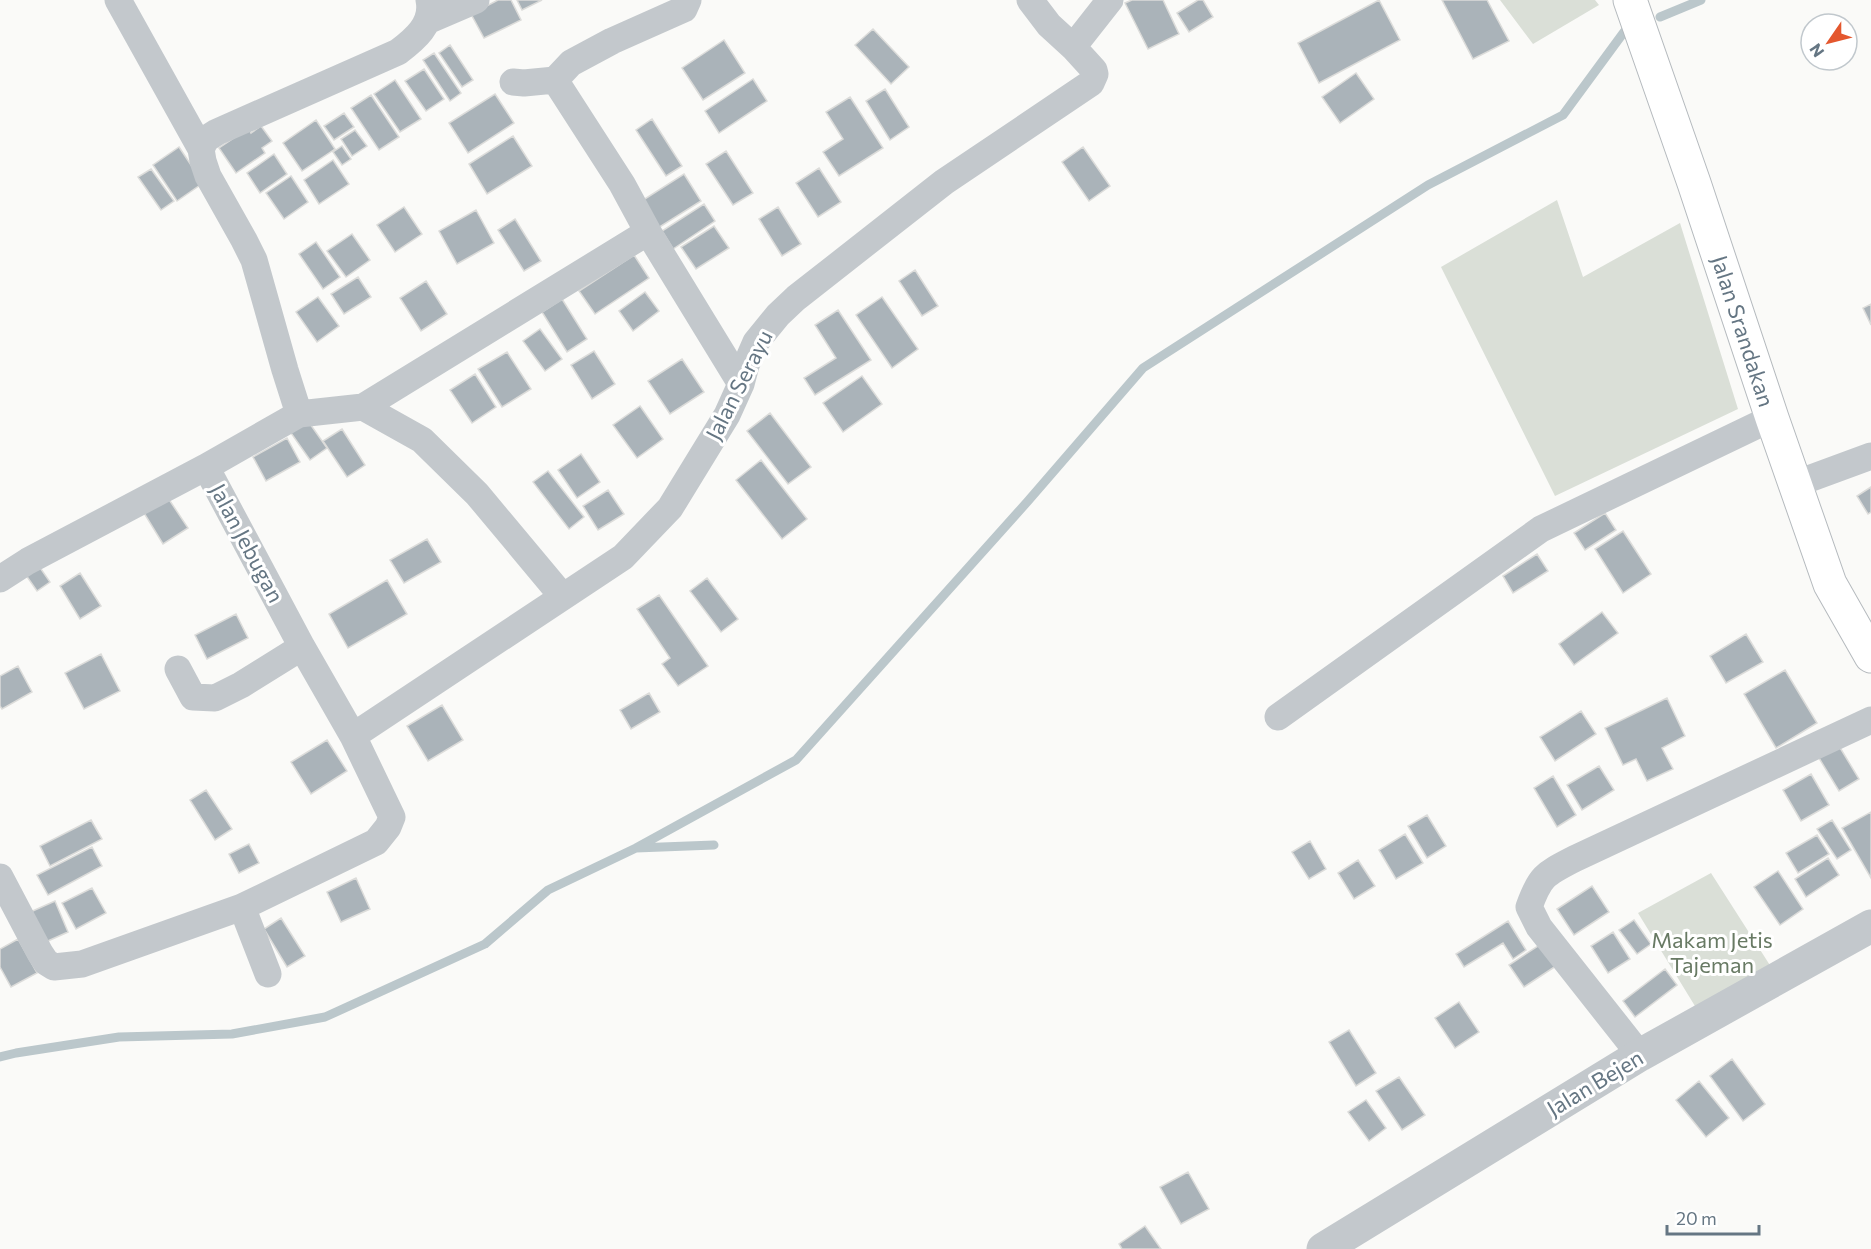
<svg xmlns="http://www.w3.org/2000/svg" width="1871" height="1249" font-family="Commissioner,sans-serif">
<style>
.green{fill:#dadfd7}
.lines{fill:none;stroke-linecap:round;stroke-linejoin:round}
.stream{stroke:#bbc7cb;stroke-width:9}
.building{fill:#aab3b9;stroke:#dcdcda;stroke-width:1.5}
.primary-casing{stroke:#b5babe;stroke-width:35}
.minor{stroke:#c3c8cc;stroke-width:27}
.tertiary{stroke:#c3c8cc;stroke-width:33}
.primary{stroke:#fff;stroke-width:33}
.labels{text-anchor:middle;stroke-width:6;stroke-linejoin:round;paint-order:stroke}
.street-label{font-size:22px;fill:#657683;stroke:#fff}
.park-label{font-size:22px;fill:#687a64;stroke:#fff}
</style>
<rect width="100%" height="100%" fill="#fafaf8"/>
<path class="green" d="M 1500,0 L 1595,0 L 1599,5 L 1533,44 Z
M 1557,200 L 1583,277 L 1680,223 L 1738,409 L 1555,496 L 1441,267 Z
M 1711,873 L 1773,970 L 1698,1011 L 1638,913 Z"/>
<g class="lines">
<path class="stream" d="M 1660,17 L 1701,0
M 636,848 L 796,760 L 1028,501 L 1143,368 L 1428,185 L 1563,115 L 1624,32
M 0,1057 L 16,1053 L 119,1037 L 232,1034 L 325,1017 L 485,944 L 548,890 L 636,848 L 714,845"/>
</g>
<path class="building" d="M 498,0 L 511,0 L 521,20 L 484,38 L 471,14 Z
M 517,0 L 542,0 L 522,10 Z
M 1132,0 L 1163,0 L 1179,34 L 1148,49 L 1125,3 Z
M 1198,0 L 1203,0 L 1213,17 L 1189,32 L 1177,13 Z
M 1379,0 L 1400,40 L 1319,83 L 1298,43 Z
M 1442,0 L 1487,0 L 1509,41 L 1473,59 Z
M 873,29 L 909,67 L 891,84 L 855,45 Z
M 724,40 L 745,73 L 703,100 L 682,68 Z
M 450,45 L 473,80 L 462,87 L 439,53 Z
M 434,53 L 461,93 L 450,101 L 423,60 Z
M 424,69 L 444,99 L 426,111 L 405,81 Z
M 1356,73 L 1374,99 L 1340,123 L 1322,97 Z
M 753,79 L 767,101 L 719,133 L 705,111 Z
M 395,80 L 421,119 L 400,132 L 374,94 Z
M 885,89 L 909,127 L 890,140 L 866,101 Z
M 495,94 L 514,123 L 468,153 L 449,123 Z
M 371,95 L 399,137 L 379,150 L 351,108 Z
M 850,97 L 883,148 L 839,176 L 823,152 L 843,139 L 826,112 Z
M 344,113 L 354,127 L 334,140 L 324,126 Z
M 652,119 L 682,166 L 666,176 L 636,130 Z
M 316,120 L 335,149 L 302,171 L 283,143 Z
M 261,126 L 272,141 L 262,148 L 265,153 L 236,173 L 219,148 L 249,128 L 251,133 Z
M 355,130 L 367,146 L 352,156 L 341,139 Z
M 513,136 L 532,166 L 487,194 L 469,164 Z
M 342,146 L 351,159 L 342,165 L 333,152 Z
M 179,147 L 203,183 L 177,201 L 153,165 Z
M 1083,147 L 1110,186 L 1089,201 L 1062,162 Z
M 726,151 L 753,193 L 733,205 L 706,164 Z
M 274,154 L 287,174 L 260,193 L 247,173 Z
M 333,160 L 349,184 L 319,204 L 304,180 Z
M 819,168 L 841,202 L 818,217 L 796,183 Z
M 151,169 L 174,201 L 161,210 L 138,177 Z
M 684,174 L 701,201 L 658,228 L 640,202 Z
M 291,176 L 308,202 L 284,219 L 266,193 Z
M 704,204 L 715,221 L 673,249 L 662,231 Z
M 404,207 L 422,234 L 395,252 L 377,225 Z
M 778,207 L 801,244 L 782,256 L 759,219 Z
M 476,210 L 494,243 L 457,264 L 439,231 Z
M 515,219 L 541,261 L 524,271 L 498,230 Z
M 714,226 L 729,248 L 696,269 L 681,247 Z
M 352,234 L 370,260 L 346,277 L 327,251 Z
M 316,242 L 340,277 L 323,289 L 299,254 Z
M 634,255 L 649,278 L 595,314 L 579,291 Z
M 915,270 L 938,306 L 922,316 L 899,281 Z
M 358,277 L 371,297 L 344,314 L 331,294 Z
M 426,281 L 447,314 L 421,331 L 400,298 Z
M 645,292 L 659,311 L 633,331 L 619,311 Z
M 318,297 L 339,326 L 317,342 L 296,312 Z
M 882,297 L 918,349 L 892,368 L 856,315 Z
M 562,299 L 587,339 L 567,352 L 542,312 Z
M 1871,304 L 1871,325 L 1863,308 Z
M 838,310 L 871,360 L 815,395 L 804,378 L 836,358 L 815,325 Z
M 540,329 L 562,359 L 545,371 L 523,341 Z
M 594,351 L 615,384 L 592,399 L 571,365 Z
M 507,352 L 531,389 L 502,407 L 478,369 Z
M 682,359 L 704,392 L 670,414 L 648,381 Z
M 475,374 L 496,407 L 472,423 L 450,390 Z
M 862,376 L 882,404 L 843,432 L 823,403 Z
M 640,406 L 663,439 L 637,458 L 613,425 Z
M 770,413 L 811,467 L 788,484 L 747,431 Z
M 308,421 L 327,448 L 310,460 L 291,433 Z
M 342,429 L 365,465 L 347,477 L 323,441 Z
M 287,438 L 300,462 L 266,481 L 253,457 Z
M 581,454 L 600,482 L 577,498 L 558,470 Z
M 761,460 L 807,519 L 782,539 L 736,480 Z
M 548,471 L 584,517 L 569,529 L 533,482 Z
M 1871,487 L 1871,512 L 1868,514 L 1857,496 Z
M 608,490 L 624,514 L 598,530 L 583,506 Z
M 168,498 L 188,528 L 163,544 L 144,513 Z
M 1605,513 L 1616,530 L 1585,550 L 1574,533 Z
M 1623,531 L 1651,574 L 1623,593 L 1595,549 Z
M 427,539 L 441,562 L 404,583 L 390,560 Z
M 1537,554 L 1548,571 L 1513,593 L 1503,576 Z
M 34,559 L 50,582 L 37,591 L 21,568 Z
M 80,573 L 101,606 L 80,619 L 60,586 Z
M 707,578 L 738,619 L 721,632 L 690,591 Z
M 387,580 L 407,614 L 348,648 L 329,614 Z
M 659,595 L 708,666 L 678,686 L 662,664 L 670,658 L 637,609 Z
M 1602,612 L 1618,633 L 1574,665 L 1559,644 Z
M 236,614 L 248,638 L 207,659 L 195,635 Z
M 1746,634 L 1763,662 L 1726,683 L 1710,656 Z
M 101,654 L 120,691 L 84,709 L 65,673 Z
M 18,666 L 32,692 L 2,709 L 0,706 L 0,676 Z
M 1785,670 L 1817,723 L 1776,748 L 1744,694 Z
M 649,693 L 660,712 L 631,729 L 620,710 Z
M 1667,698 L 1685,736 L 1662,748 L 1673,769 L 1647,781 L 1636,759 L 1623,765 L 1605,728 Z
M 442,705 L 463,740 L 428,761 L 407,726 Z
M 1581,711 L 1596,734 L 1555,761 L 1540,737 Z
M 327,740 L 347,771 L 311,794 L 291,762 Z
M 1839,746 L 1859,779 L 1839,791 L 1819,758 Z
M 1599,766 L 1614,790 L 1582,810 L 1567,785 Z
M 1811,774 L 1829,805 L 1801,821 L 1783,790 Z
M 1553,776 L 1576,815 L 1557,827 L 1534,788 Z
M 206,790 L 232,829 L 215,840 L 190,800 Z
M 1871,812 L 1871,878 L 1842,828 Z
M 1427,815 L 1446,846 L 1427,858 L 1408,826 Z
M 91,820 L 102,839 L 50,866 L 40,846 Z
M 1832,820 L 1851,850 L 1837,859 L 1817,829 Z
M 1405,834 L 1423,863 L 1396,879 L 1379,850 Z
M 1817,835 L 1829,854 L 1798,873 L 1786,853 Z
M 1310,841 L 1326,869 L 1309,879 L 1292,852 Z
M 249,844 L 259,863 L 239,873 L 229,854 Z
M 92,847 L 102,866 L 48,895 L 37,875 Z
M 1828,858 L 1839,875 L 1806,897 L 1795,879 Z
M 1358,860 L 1375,886 L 1354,899 L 1338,873 Z
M 1778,871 L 1803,909 L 1780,925 L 1754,887 Z
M 356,878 L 370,909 L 341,922 L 327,892 Z
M 1592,886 L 1609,912 L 1574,935 L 1557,909 Z
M 92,888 L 106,913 L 76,929 L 62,903 Z
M 55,901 L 68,932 L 39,945 L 26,914 Z
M 281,918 L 305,956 L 287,967 L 264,929 Z
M 1634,920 L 1651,944 L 1637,954 L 1619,930 Z
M 1508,921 L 1526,950 L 1513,959 L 1503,943 L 1464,967 L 1456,954 Z
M 1613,932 L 1630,959 L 1608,973 L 1591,946 Z
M 18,939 L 37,973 L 11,987 L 0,967 L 0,949 Z
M 1544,942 L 1559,964 L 1524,987 L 1509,965 Z
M 1665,969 L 1677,985 L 1635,1017 L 1623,1001 Z
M 1459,1002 L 1479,1032 L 1455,1048 L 1435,1018 Z
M 1349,1030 L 1376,1073 L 1356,1086 L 1329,1042 Z
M 1732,1059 L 1765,1104 L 1743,1121 L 1710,1076 Z
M 1399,1077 L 1425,1115 L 1402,1130 L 1376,1091 Z
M 1699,1081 L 1729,1118 L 1706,1137 L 1676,1100 Z
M 1366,1100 L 1386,1128 L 1369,1141 L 1348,1112 Z
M 1188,1172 L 1209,1209 L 1181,1224 L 1160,1187 Z
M 1145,1226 L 1161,1249 L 1122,1249 L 1119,1244 Z"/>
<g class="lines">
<defs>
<path id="primary" d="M 1630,0 L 1694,183 L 1772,418 L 1830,584 L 1871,656"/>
</defs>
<use href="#primary" class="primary-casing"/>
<path class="minor" d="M 118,0 L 201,149
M 429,0 C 434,24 414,40 398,52 L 217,132 L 206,139 L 201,149 L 203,161 L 208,176 L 244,240 L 254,260 L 285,370 L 299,414 L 363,407 L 648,232
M 1030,0 L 1049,25 L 1073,47
M 427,21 L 476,0
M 555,80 L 571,63 L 612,41 L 684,9 L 688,0
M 513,82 L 524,83 L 555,80 L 622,184 L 648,232 L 741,384
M 363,407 L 422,440 L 477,494 L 563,597
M 206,467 L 299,414
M 1795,484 L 1871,456
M 0,579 L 28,561 L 206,467 L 302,647 L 353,736 L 623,557 L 670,508 L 727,415 L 741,384 L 746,365 L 756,342 L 778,315 L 796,298 L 944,182 L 1091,83 L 1095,74 L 1094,70 L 1073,47 L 1110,0
M 178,669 L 193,697 L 215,698 L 241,685 L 302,647
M 1278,717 L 1541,529 L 1772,418
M 0,877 L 40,953 L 46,962 L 54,967 L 82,964 L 242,907
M 268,974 L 242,907 L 376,842 L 388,827 L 392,817 L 353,736
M 1640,1055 L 1539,927 L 1529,907 C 1540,876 1545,874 1574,859 L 1871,720"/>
<path class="tertiary" d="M 1323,1249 L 1640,1055 L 1871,926"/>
<use href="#primary" class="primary"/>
</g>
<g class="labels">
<g class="street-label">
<text transform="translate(1743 331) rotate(72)" y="8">Jalan Srandakan</text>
<text transform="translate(739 385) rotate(-63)" y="8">Jalan Serayu</text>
<text transform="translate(247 543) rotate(62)" y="8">Jalan Jebugan</text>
<text transform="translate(1595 1083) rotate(-31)" y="8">Jalan Bejen</text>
</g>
<g class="park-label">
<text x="1712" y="948">Makam Jetis<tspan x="1712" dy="25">Tajeman</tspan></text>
</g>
</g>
<g transform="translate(1829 42) rotate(235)"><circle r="28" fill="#ffffff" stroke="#c1c8cd" stroke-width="1.5"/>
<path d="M0-4.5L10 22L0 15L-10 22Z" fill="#e4572e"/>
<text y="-9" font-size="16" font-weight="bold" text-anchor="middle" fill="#657683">N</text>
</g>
<path d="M1667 1225v9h92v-9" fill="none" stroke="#657683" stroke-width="3"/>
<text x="1676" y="1225" font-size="18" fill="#657683" stroke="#ffffff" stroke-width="4.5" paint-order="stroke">20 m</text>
</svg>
